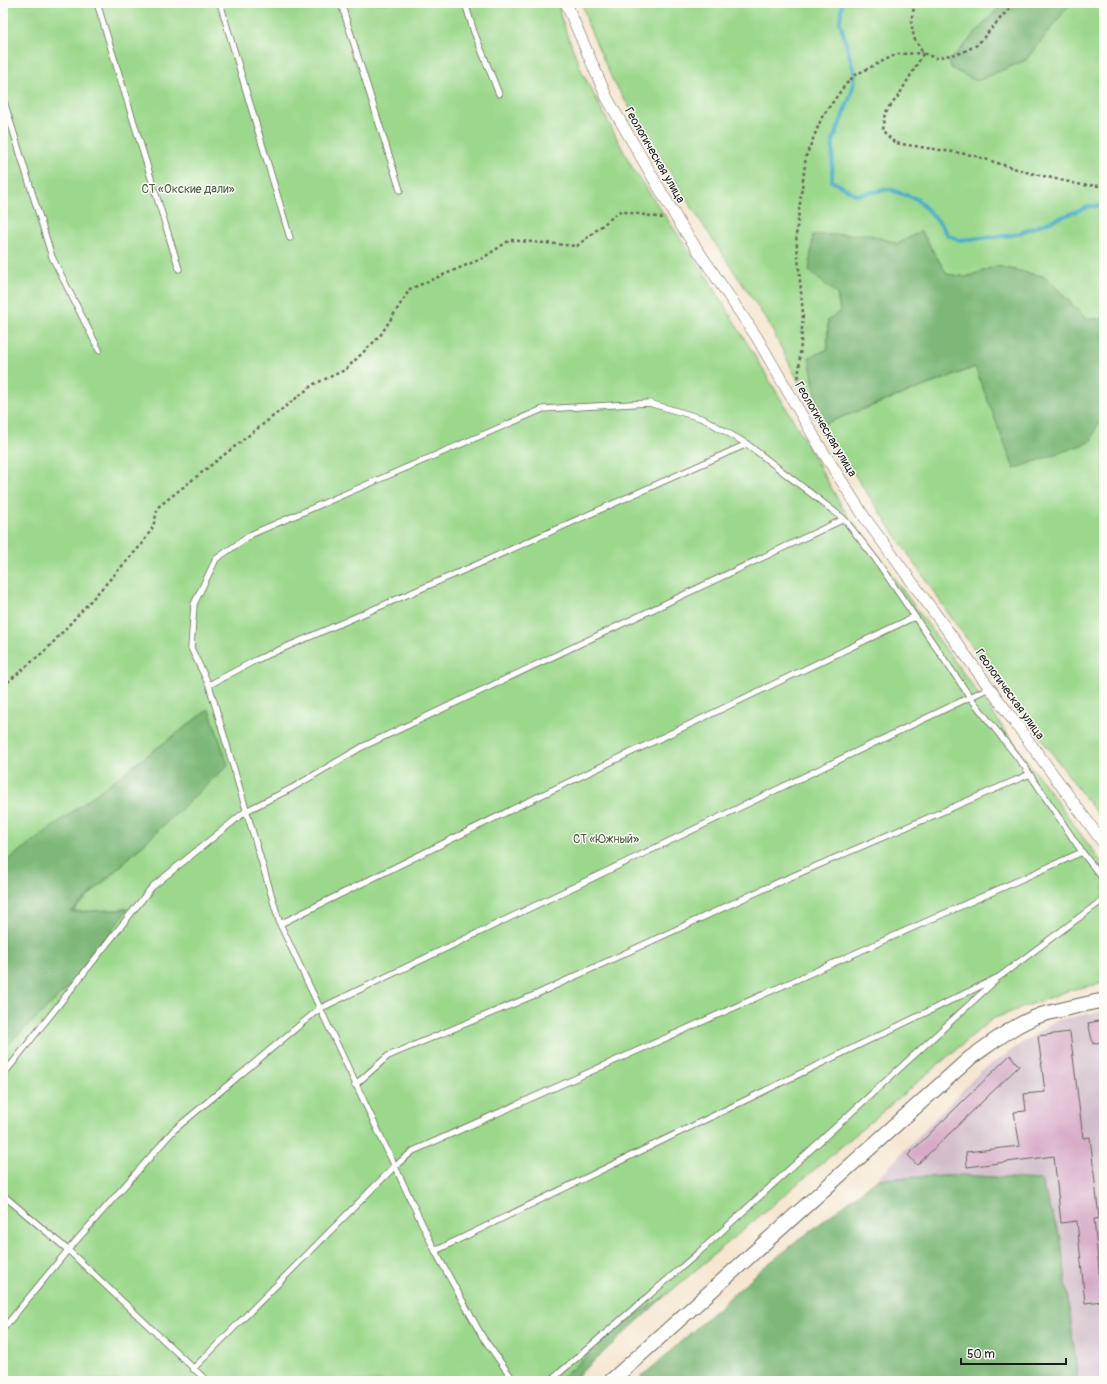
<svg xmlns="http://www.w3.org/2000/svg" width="1107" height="1384" font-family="Pangolin,sans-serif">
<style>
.industrial{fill:#d1bdcb}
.green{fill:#9cd88c;stroke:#5c7a54}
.forest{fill:#7db878;stroke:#4c6a4a}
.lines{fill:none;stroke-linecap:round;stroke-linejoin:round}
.stream{stroke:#4cadcb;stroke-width:4}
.building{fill:#d7abc8}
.service-casing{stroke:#68635b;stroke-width:7}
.minor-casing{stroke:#68635b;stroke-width:12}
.tertiary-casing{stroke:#68635b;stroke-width:16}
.path{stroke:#68635b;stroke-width:2.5;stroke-dasharray:3 3;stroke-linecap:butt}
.service{stroke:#fff;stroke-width:5.5}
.minor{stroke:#fff;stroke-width:11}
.tertiary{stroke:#fff;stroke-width:14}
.labels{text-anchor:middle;stroke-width:3;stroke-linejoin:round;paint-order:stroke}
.street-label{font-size:12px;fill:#1c1c1c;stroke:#fdfcf7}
.park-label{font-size:12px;fill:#495e43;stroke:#fdfcf7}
</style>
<rect width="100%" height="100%" fill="#fdfcf7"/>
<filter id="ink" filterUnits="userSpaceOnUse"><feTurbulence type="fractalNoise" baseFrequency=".025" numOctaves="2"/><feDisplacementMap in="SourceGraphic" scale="8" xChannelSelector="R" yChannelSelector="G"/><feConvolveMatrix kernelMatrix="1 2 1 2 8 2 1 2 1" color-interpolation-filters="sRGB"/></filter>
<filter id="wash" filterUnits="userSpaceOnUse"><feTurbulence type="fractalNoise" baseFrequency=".012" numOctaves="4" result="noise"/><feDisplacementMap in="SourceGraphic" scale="16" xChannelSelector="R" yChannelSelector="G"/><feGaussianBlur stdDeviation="0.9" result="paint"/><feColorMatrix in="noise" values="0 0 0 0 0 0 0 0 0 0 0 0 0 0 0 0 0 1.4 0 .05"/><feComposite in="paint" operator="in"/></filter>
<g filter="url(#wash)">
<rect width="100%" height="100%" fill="#f5e6d0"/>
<path class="industrial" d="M 1104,1011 L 1104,1381 L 1078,1381 L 1061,1240 L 962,1175 L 877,1179 L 981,1071 L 1056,1020 Z"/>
<path class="green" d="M 3,3 L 558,3 L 561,18 L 582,72 L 633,169 L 709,280 L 794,421 L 842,507 L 1104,866 L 1104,983 L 1070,990 L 992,1019 L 665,1296 L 620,1325 L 559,1381 L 3,1381 L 3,1049 L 73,983 L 127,909 L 71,913 L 227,765 L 208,710 L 3,864 Z
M 582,3 L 1003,3 L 949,62 L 1051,26 L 1071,3 L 1104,3 L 1104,319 L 1086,319 L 1046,277 L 996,266 L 966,277 L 947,274 L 921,231 L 898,244 L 867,234 L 837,294 L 841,312 L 828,320 L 828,349 L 816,391 L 821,425 L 976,367 L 1015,469 L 1099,421 L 1104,426 L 1104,823 L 955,623 L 821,425 L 768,322 L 703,225 L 613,81 L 589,27 Z"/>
<path class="forest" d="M 1003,3 L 1071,3 L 1026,60 L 977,81 L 952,69 L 949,62 Z
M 921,231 L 947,274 L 967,277 L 996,266 L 1046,277 L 1086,319 L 1104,319 L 1104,426 L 1099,422 L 1090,442 L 1014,469 L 975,367 L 821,425 L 809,357 L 828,349 L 828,320 L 840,312 L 837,294 L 809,271 L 813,235 L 867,234 L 898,244 Z
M 209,709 L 228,765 L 71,912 L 128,909 L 73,983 L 3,1049 L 3,864 Z
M 962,1175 L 1041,1180 L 1061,1240 L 1078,1381 L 637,1381 L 763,1268 L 877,1179 Z
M 665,1296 L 572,1381 L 559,1381 L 620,1325 Z"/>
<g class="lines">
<path class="stream" d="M 842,3 L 840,22 L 855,75 L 852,92 L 833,141 L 832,181 L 857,195 L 889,189 L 917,199 L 939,222 L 948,235 L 959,240 L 1014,235 L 1091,206 L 1104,206"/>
</g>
<g id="blocks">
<path class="building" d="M 1104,1020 L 1104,1041 L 1093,1044 L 1088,1023 Z
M 1070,1032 L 1083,1138 L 1090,1137 L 1099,1218 L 1094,1219 L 1102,1301 L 1085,1303 L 1077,1221 L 1061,1223 L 1054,1156 L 967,1167 L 966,1152 L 1020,1146 L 1014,1112 L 1026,1111 L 1024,1094 L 1045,1092 L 1038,1036 Z
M 1010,1055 L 1019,1066 L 917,1165 L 908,1155 Z"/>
</g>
</g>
<g filter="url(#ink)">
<use href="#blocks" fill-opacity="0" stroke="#68635b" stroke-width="1"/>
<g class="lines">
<defs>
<path id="service" d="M 97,3 L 179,269
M 220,3 L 290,238
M 341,3 L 400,190
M 465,3 L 474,32 L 499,94
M 3,98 L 52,257 L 99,350
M 209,685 L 256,660 L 476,565 L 747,444
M 280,924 L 523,804 L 914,617
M 3,1075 L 152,887 L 246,811 L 292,788 L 362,747 L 844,519
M 355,1085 L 388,1056 L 537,994 L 779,882 L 1030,774
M 3,1195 L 68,1250 L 207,1381
M 435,1251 L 999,977 L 1104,899
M 3,1329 L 68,1250 L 174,1130 L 319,1009 L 989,688
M 193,1369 L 394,1167 L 413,1151 L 1082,852
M 514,1381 L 482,1336 L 435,1251 L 280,924 L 209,685 L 191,648 L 194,604 L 216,559 L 252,534 L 543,409 L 649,403 L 704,419 L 747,444 L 844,519 L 874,557 L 970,697 L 1025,767 L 1082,852 L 1104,880
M 550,1381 L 697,1254 L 995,981"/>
<path id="minor" d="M 566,3 L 607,98 L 680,224 L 756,336 L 820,447 L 865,518 L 1104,844"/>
<path id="tertiary" d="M 611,1381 L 970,1058 C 993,1042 1015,1024 1041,1015 C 1062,1009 1083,1005 1104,1000"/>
</defs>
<use href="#service" class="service-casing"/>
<use href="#minor" class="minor-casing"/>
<use href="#tertiary" class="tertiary-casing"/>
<path class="path" d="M 915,3 L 911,21 L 914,38 L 923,53 L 935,58 L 961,53 L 977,45 L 1014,3
M 923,54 L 899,95 L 885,113 L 882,130 L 895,143 L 972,155 L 1026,172 L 1082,185 L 1104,186
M 798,384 L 803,314 L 796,235 L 806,156 L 822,117 L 845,85 L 855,75 L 897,54 L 923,53
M 3,686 L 48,648 L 142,544 L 153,527 L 158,507 L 314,384 L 345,370 L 380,336 L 410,289 L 483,258 L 510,240 L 577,246 L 620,211 L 663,218
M 1103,1206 L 1104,1206"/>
<use href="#service" class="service"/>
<use href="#minor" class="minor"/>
<use href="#tertiary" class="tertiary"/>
</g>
</g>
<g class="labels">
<g class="street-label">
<text transform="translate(655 155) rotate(60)" y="4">Геологическая улица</text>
<text transform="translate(826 429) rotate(59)" y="4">Геологическая улица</text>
<text transform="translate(1010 694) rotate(54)" y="4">Геологическая улица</text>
</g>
<g class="park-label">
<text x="188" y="193">СТ «Окские дали»</text>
<text x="606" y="843">СТ «Южный»</text>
</g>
</g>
<rect width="1107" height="1384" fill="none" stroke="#fdfcf7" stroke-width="16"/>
<path d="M961 1358v6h105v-6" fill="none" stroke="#1c1c1c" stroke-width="2"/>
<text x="967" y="1358" font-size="12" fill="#1c1c1c" stroke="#fdfcf7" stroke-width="3" paint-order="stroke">50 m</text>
</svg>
